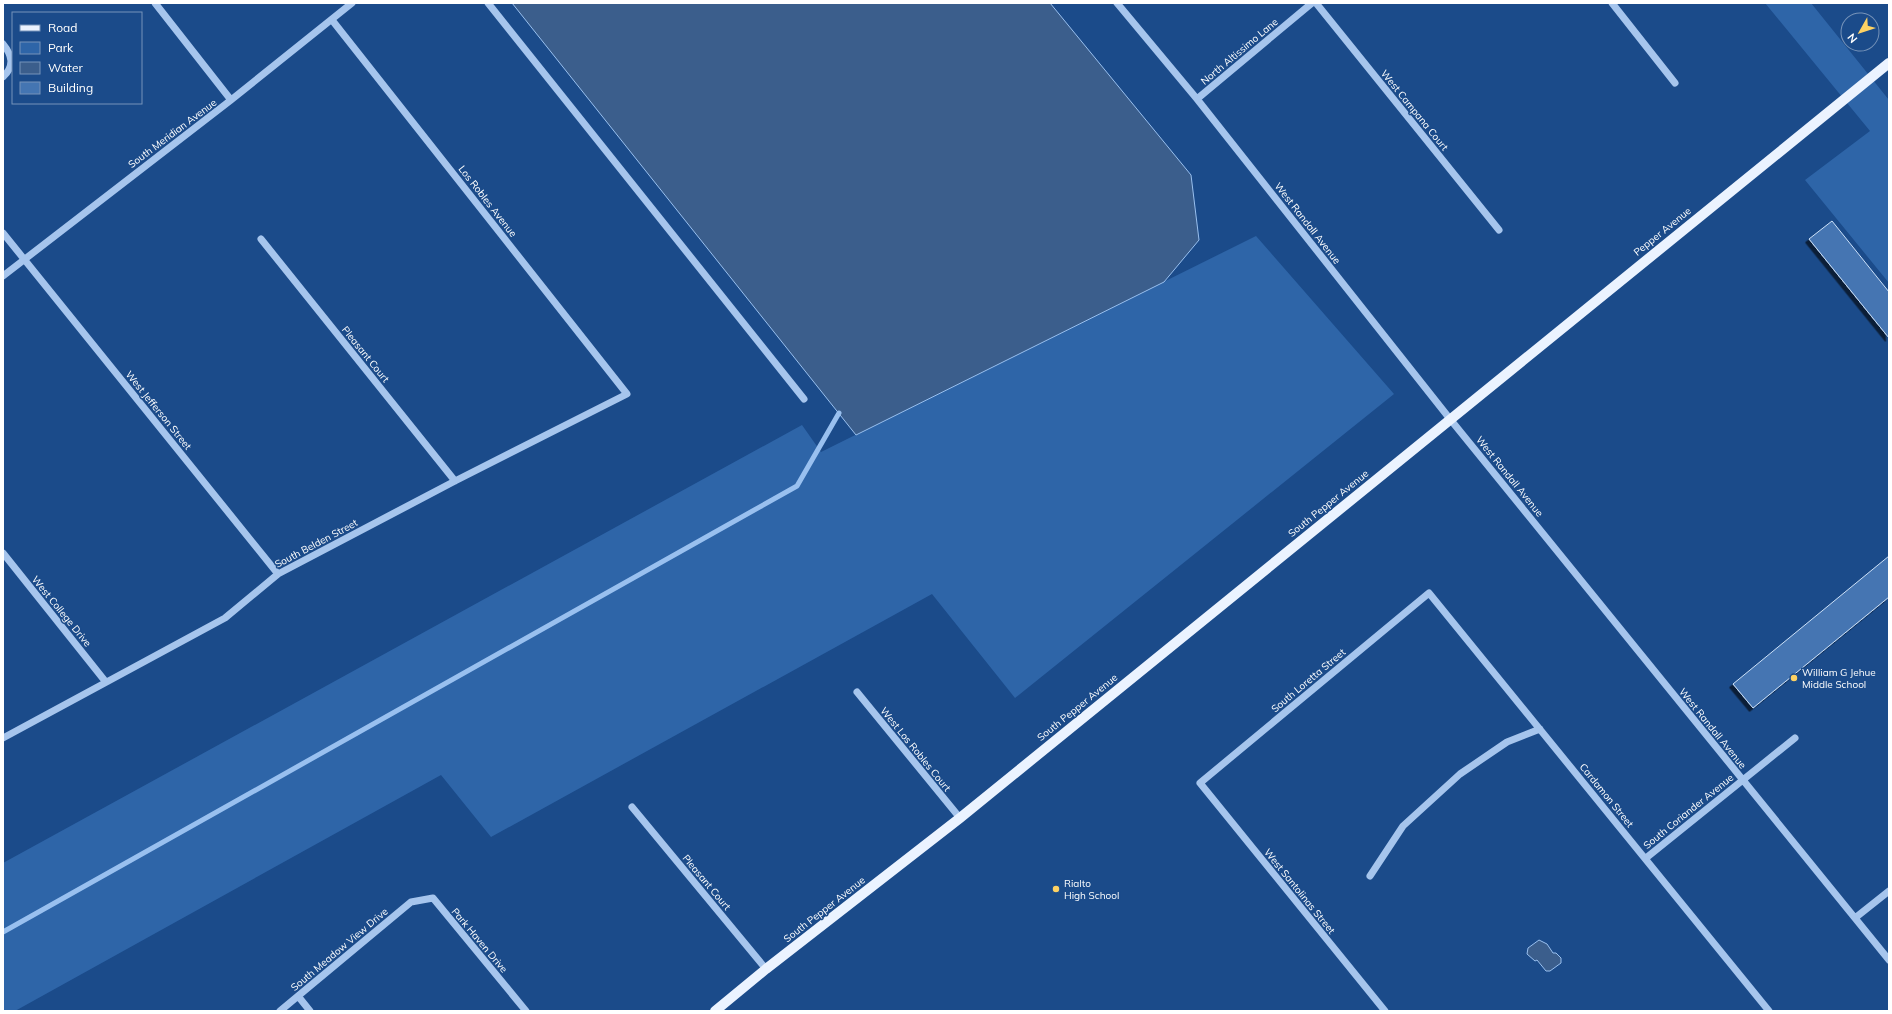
<svg xmlns="http://www.w3.org/2000/svg" width="1892" height="1014" font-family="Mulish,sans-serif">
<style>
.green{fill:#2e65a8}
.water{fill:#3b5e8c;stroke:#99c0ef}
.lines{fill:none;stroke-linecap:round;stroke-linejoin:round}
.stream{stroke:#99c0ef;stroke-width:5}
.building{fill:#4475b2;stroke:#cbe0f9;filter:url(#shadow)}
.minor{stroke:#a6c5ed;stroke-width:7}
.major{stroke:#ebf3ff;stroke-width:10}
.poi-dot{fill:#fed263;stroke:#1b4b8a;stroke-width:1.5}
.labels{text-anchor:middle;stroke-width:3;stroke-linejoin:round;paint-order:stroke}
.street-label{font-size:10px;fill:#fff;stroke:#1b4b8a}
.poi-label{font-size:10px;fill:#fff;stroke:#1b4b8a;text-anchor:start}
</style>
<defs>
<filter id="shadow"><feDropShadow dx="-3.5" dy="3.5" stdDeviation="0" flood-color="#0009"/></filter>
</defs>
<rect width="100%" height="100%" fill="#1b4b8a"/>
<path class="green" d="M 1765,3 L 1811,3 L 1889,100 L 1889,283 L 1805,180 L 1870,131 Z
M 1256,236 L 1394,394 L 1015,698 L 932,594 L 491,837 L 441,775 L 15,1011 L 3,1011 L 3,863 L 802,425 L 821,452 Z"/>
<path class="water" d="M 512,3 L 1050,3 L 1191,175 L 1199,240 L 1164,282 L 856,435 Z
M 1539,940 L 1547,944 L 1553,953 L 1556,953 L 1561,958 L 1561,963 L 1550,971 L 1546,971 L 1537,960 L 1535,961 L 1527,954 L 1528,948 Z"/>
<g class="lines">
<path class="stream" d="M 3,932 L 797,486 L 839,413"/>
</g>
<path class="building" d="M 1832,221 L 1889,292 L 1889,338 L 1809,239 Z
M 1889,556 L 1889,597 L 1753,708 L 1733,684 Z"/>
<g class="lines">
<path class="minor" d="M 155,3 L 231,100
M 488,3 L 804,399
M 1117,3 L 1197,99 L 1450,419 L 1889,960
M 1316,3 L 1499,230
M 1612,3 L 1675,83
M 3,44 C 12,55 15,66 3,77
M 1197,99 L 1312,3
M 3,233 L 278,574
M 261,239 L 455,481
M 3,276 L 231,100 L 352,3
M 3,553 L 105,681
M 857,692 L 960,818
M 3,738 L 225,618 L 278,574 L 455,481 L 627,394 L 332,20
M 632,807 L 766,969
M 1646,858 L 1795,738
M 1370,876 L 1403,826 L 1460,774 L 1507,742 L 1540,729
M 1855,918 L 1889,891
M 298,996 L 310,1011
M 280,1011 L 411,902 L 433,898 L 526,1011
M 1385,1011 L 1200,783 L 1429,593 L 1769,1011"/>
<path class="major" d="M 715,1011 L 766,969 L 960,818 L 1889,63"/>
</g>
<g class="poi-dot">
<circle cx="1794" cy="678" r="4"/>
<circle cx="1056" cy="889" r="4"/>
</g>
<g class="labels">
<g class="street-label">
<text transform="translate(1239 51) rotate(-40)" y="4">North Altissimo Lane</text>
<text transform="translate(1415 110) rotate(51)" y="4">West Campana Court</text>
<text transform="translate(172 133) rotate(-37)" y="4">South Meridian Avenue</text>
<text transform="translate(488 201) rotate(52)" y="4">Los Robles Avenue</text>
<text transform="translate(1308 223) rotate(52)" y="4">West Randall Avenue</text>
<text transform="translate(1662 231) rotate(-39)" y="4">Pepper Avenue</text>
<text transform="translate(366 354) rotate(51)" y="4">Pleasant Court</text>
<text transform="translate(159 410) rotate(51)" y="4">West Jefferson Street</text>
<text transform="translate(1510 476) rotate(51)" y="4">West Randall Avenue</text>
<text transform="translate(1328 503) rotate(-39)" y="4">South Pepper Avenue</text>
<text transform="translate(316 543) rotate(-28)" y="4">South Belden Street</text>
<text transform="translate(62 611) rotate(51)" y="4">West College Drive</text>
<text transform="translate(1308 680) rotate(-40)" y="4">South Loretta Street</text>
<text transform="translate(1077 707) rotate(-39)" y="4">South Pepper Avenue</text>
<text transform="translate(1713 728) rotate(51)" y="4">West Randall Avenue</text>
<text transform="translate(916 749) rotate(51)" y="4">West Los Robles Court</text>
<text transform="translate(1607 795) rotate(51)" y="4">Cardamon Street</text>
<text transform="translate(1688 811) rotate(-39)" y="4">South Coriander Avenue</text>
<text transform="translate(707 882) rotate(50)" y="4">Pleasant Court</text>
<text transform="translate(1300 891) rotate(51)" y="4">West Santolinas Street</text>
<text transform="translate(824 909) rotate(-38)" y="4">South Pepper Avenue</text>
<text transform="translate(480 940) rotate(50)" y="4">Park Haven Drive</text>
<text transform="translate(339 949) rotate(-40)" y="4">South Meadow View Drive</text>
</g>
<g class="poi-label">
<text x="1802" y="676">William G Jehue<tspan x="1802" dy="12">Middle School</tspan></text>
<text x="1064" y="887">Rialto<tspan x="1064" dy="12">High School</tspan></text>
</g>
</g>
<rect width="1892" height="1014" fill="none" stroke="#ffffff" stroke-width="8"/>
<rect x="12" y="12" width="130" height="92" fill="#1b4b8a" stroke="#7693b9"/>
<rect x="20" y="25" width="20" height="6" fill="#ebf3ff" stroke="#7693b9"/>
<text x="48" y="32" font-size="12" fill="#ffffff">Road</text>
<rect x="20" y="42" width="20" height="12" fill="#2e65a8" stroke="#7693b9"/>
<text x="48" y="52" font-size="12" fill="#ffffff">Park</text>
<rect x="20" y="62" width="20" height="12" fill="#3b5e8c" stroke="#7693b9"/>
<text x="48" y="72" font-size="12" fill="#ffffff">Water</text>
<rect x="20" y="82" width="20" height="12" fill="#4475b2" stroke="#7693b9"/>
<text x="48" y="92" font-size="12" fill="#ffffff">Building</text>
<g transform="translate(1860 32) rotate(231)"><circle r="19" fill="#1b4b8a" stroke="#7693b9"/>
<path d="M0-3L7 15L0 10L-7 15Z" fill="#fed263"/>
<text y="-6" font-size="11" font-weight="bold" text-anchor="middle" fill="#ffffff">N</text>
</g>
</svg>
